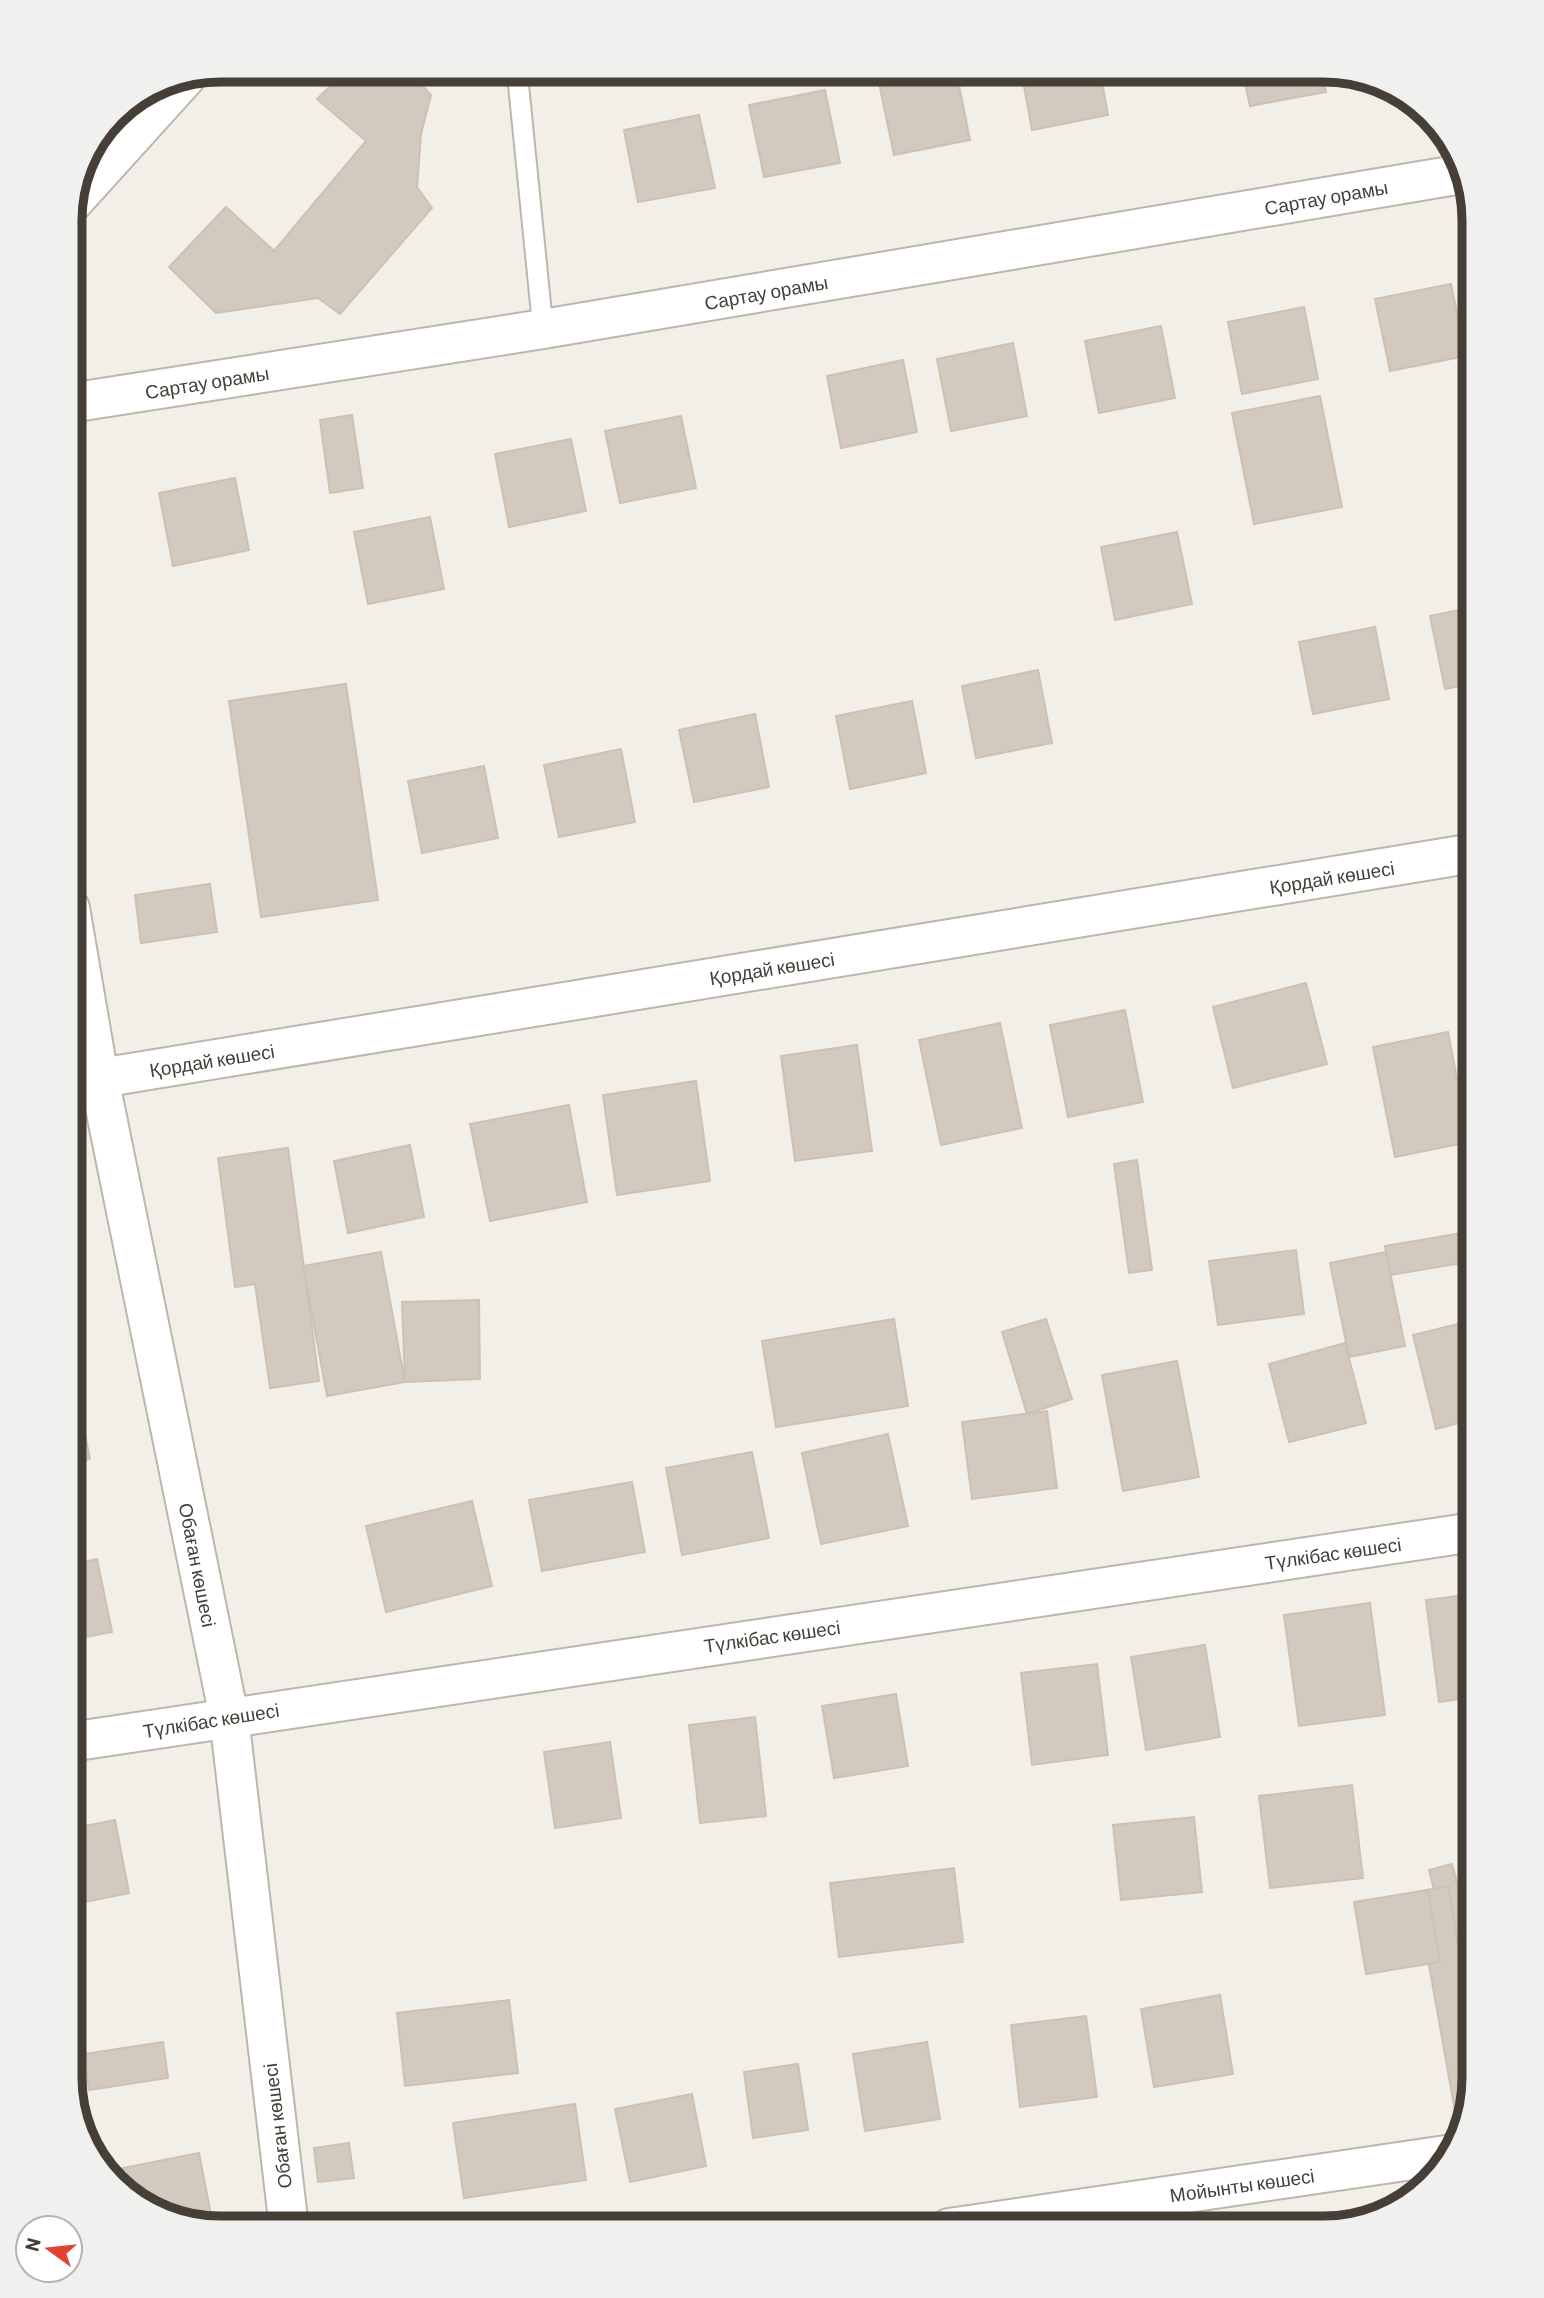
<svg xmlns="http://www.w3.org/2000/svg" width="1544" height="2298" viewBox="0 0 1544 2298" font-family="Barlow,sans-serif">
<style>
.building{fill:#d2cabf;stroke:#ccc1b3;stroke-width:2}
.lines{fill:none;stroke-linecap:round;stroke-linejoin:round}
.service-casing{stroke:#bdb6ac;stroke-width:23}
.minor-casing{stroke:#bdb6ac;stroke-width:42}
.tertiary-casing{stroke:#bdb6ac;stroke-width:42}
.service{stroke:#fff;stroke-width:19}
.minor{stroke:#fff;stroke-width:38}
.tertiary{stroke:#fff;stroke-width:38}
.labels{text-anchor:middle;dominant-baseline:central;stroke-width:7;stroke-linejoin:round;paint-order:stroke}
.street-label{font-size:19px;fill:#453f38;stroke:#fff}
.rim{fill:none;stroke:#453f38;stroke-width:9}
</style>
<rect width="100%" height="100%" fill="#f2efe8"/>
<g class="building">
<polygon points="347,70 408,70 431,95 421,134 417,187 432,208 340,314 318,298 216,313 169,267 226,207 274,251 366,141 317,99"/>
<polygon points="942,70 956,70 970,140 894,155 879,83"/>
<polygon points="1021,70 1100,70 1108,115 1032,130"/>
<polygon points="1242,70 1322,70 1326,92 1250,106"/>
<polygon points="825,90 840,163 764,177 749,105"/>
<polygon points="699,115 715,188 638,202 624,130"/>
<polygon points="1451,284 1466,356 1390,371 1375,299"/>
<polygon points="1304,307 1318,379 1242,394 1228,322"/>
<polygon points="1161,326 1175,398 1099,413 1085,341"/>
<polygon points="1013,343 1027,416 951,431 937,359"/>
<polygon points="903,360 917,432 841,448 827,376"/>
<polygon points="1320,396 1342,507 1254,524 1232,413"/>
<polygon points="352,415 363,488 330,493 320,420"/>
<polygon points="681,416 696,488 620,503 605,431"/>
<polygon points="571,439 586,511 509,527 495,454"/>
<polygon points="235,478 249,550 173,566 159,493"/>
<polygon points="430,517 444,589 368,604 354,532"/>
<polygon points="1177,532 1192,604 1115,620 1101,547"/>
<polygon points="1474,607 1474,683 1445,689 1430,616"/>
<polygon points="1375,627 1389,699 1313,714 1299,642"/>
<polygon points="1038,670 1052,743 976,758 962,686"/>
<polygon points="346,684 378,900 261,917 229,701"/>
<polygon points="912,701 926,773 850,789 836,716"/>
<polygon points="755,714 769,787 694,802 679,730"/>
<polygon points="621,749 635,822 559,837 544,765"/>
<polygon points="484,766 498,838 422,853 408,781"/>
<polygon points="210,884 217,932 141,943 135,895"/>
<polygon points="1306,983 1327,1064 1233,1088 1213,1007"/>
<polygon points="1125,1010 1143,1102 1068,1117 1050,1025"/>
<polygon points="1000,1023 1022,1128 941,1145 919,1040"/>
<polygon points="1448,1032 1469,1142 1395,1157 1373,1047"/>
<polygon points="857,1045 872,1151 795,1161 781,1056"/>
<polygon points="696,1081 710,1181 617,1195 603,1095"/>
<polygon points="569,1105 587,1202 490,1221 470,1124"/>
<polygon points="410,1145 424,1217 348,1233 334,1161"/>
<polygon points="288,1148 319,1381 270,1388 255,1284 235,1287 218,1158"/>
<polygon points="1137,1160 1152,1270 1129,1273 1114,1164"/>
<polygon points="1474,1231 1474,1261 1390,1275 1385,1246"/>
<polygon points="1296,1250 1304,1314 1218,1325 1209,1261"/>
<polygon points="381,1252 405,1382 327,1396 303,1266"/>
<polygon points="1386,1252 1405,1346 1349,1357 1330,1263"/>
<polygon points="479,1300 480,1379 405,1382 402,1302"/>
<polygon points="894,1319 908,1406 776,1427 762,1341"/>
<polygon points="1046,1319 1072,1399 1027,1414 1002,1332"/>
<polygon points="1474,1320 1474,1419 1436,1429 1413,1335"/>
<polygon points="1345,1343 1366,1423 1289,1442 1269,1364"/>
<polygon points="1177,1361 1199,1477 1123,1491 1102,1375"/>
<polygon points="75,1386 90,1459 70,1463 70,1387"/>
<polygon points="1047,1411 1057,1488 972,1499 962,1422"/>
<polygon points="888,1434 908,1526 821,1544 802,1453"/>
<polygon points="752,1452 769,1538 682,1555 666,1468"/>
<polygon points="632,1482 645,1552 542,1571 529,1500"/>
<polygon points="472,1501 492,1586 386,1612 366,1526"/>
<polygon points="97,1559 112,1632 70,1640 70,1565"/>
<polygon points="1474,1594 1474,1697 1439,1702 1426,1600"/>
<polygon points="1370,1603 1385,1715 1299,1726 1284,1615"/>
<polygon points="1205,1645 1220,1737 1146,1750 1131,1657"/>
<polygon points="1097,1664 1108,1755 1032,1765 1021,1673"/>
<polygon points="896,1694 908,1766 834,1778 822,1706"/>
<polygon points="755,1717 766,1816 700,1823 689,1725"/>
<polygon points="610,1742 621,1818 555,1828 544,1752"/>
<polygon points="1352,1785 1363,1878 1270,1888 1259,1796"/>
<polygon points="1194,1817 1202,1892 1121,1900 1113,1825"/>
<polygon points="115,1820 129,1893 70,1905 70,1829"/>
<polygon points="1452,1864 1471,1934 1447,1941 1429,1870"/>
<polygon points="1474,1865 1474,1934 1471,1934 1460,1868"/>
<polygon points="954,1868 963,1942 839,1957 830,1883"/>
<polygon points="1448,1886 1474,2039 1474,2078 1466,2109 1455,2111 1416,1892"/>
<polygon points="1428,1890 1440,1962 1366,1974 1354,1902"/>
<polygon points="1220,1995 1233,2074 1154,2087 1141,2009"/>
<polygon points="509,2000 518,2073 405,2086 397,2013"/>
<polygon points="1086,2016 1097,2097 1020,2107 1011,2025"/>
<polygon points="163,2042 168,2078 89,2090 84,2054"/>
<polygon points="927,2042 940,2119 865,2131 853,2054"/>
<polygon points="798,2064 808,2130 753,2138 744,2072"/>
<polygon points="692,2094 706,2166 630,2182 615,2109"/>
<polygon points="575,2104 586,2180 464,2198 453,2123"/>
<polygon points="349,2143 354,2178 318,2182 314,2148"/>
<polygon points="199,2153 213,2225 207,2226 137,2203 128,2193 123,2168"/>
<polygon points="1358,2210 1360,2218 1324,2228 1283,2228 1282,2226"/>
</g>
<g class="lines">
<defs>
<polyline id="service" points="517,70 543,329"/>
<g id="minor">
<polyline points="72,203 186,77"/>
<polyline points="70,403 543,329 1462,174"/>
<polyline points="70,908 99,1078 229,1717 289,2228"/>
<polyline points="70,1742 1474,1532"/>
<polyline points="949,2228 1453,2154"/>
</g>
<polyline id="tertiary" points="70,1083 1474,853"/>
</defs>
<use href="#service" class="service-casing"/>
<use href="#minor" class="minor-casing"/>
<use href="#tertiary" class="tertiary-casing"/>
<use href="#service" class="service"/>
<use href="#minor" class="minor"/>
<use href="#tertiary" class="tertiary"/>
</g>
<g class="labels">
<g class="street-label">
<text transform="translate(1326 197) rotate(-10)">Сартау орамы</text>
<text transform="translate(766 292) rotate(-10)">Сартау орамы</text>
<text transform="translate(207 382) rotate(-9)">Сартау орамы</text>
<text transform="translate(1332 877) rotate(-9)">Қордай көшесі</text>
<text transform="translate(772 968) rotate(-9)">Қордай көшесі</text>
<text transform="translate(212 1060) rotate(-9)">Қордай көшесі</text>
<text transform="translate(1333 1553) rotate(-8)">Түлкібас көшесі</text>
<text transform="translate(198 1565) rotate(79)">Обаған көшесі</text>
<text transform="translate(772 1636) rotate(-8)">Түлкібас көшесі</text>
<text transform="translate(211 1720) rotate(-9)">Түлкібас көшесі</text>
<text transform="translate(277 2126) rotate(-97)">Обаған көшесі</text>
<text transform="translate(1242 2185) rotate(-8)">Мойынты көшесі</text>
</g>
</g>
<path d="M0 0H1544V2298H0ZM220 82H1324A138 138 0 0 1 1462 220V2078A138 138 0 0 1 1324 2216H220A138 138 0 0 1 82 2078V220A138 138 0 0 1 220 82Z" fill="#f0f0ef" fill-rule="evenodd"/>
<path class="rim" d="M220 82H1324A138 138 0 0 1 1462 220V2078A138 138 0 0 1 1324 2216H220A138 138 0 0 1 82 2078V220A138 138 0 0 1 220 82Z"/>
<g transform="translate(49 2249) rotate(285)"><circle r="33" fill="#ffffff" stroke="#b5b2af" stroke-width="2"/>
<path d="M0-5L12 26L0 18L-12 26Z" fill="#e24230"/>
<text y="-10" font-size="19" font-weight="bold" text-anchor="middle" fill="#453f38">N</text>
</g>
</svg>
